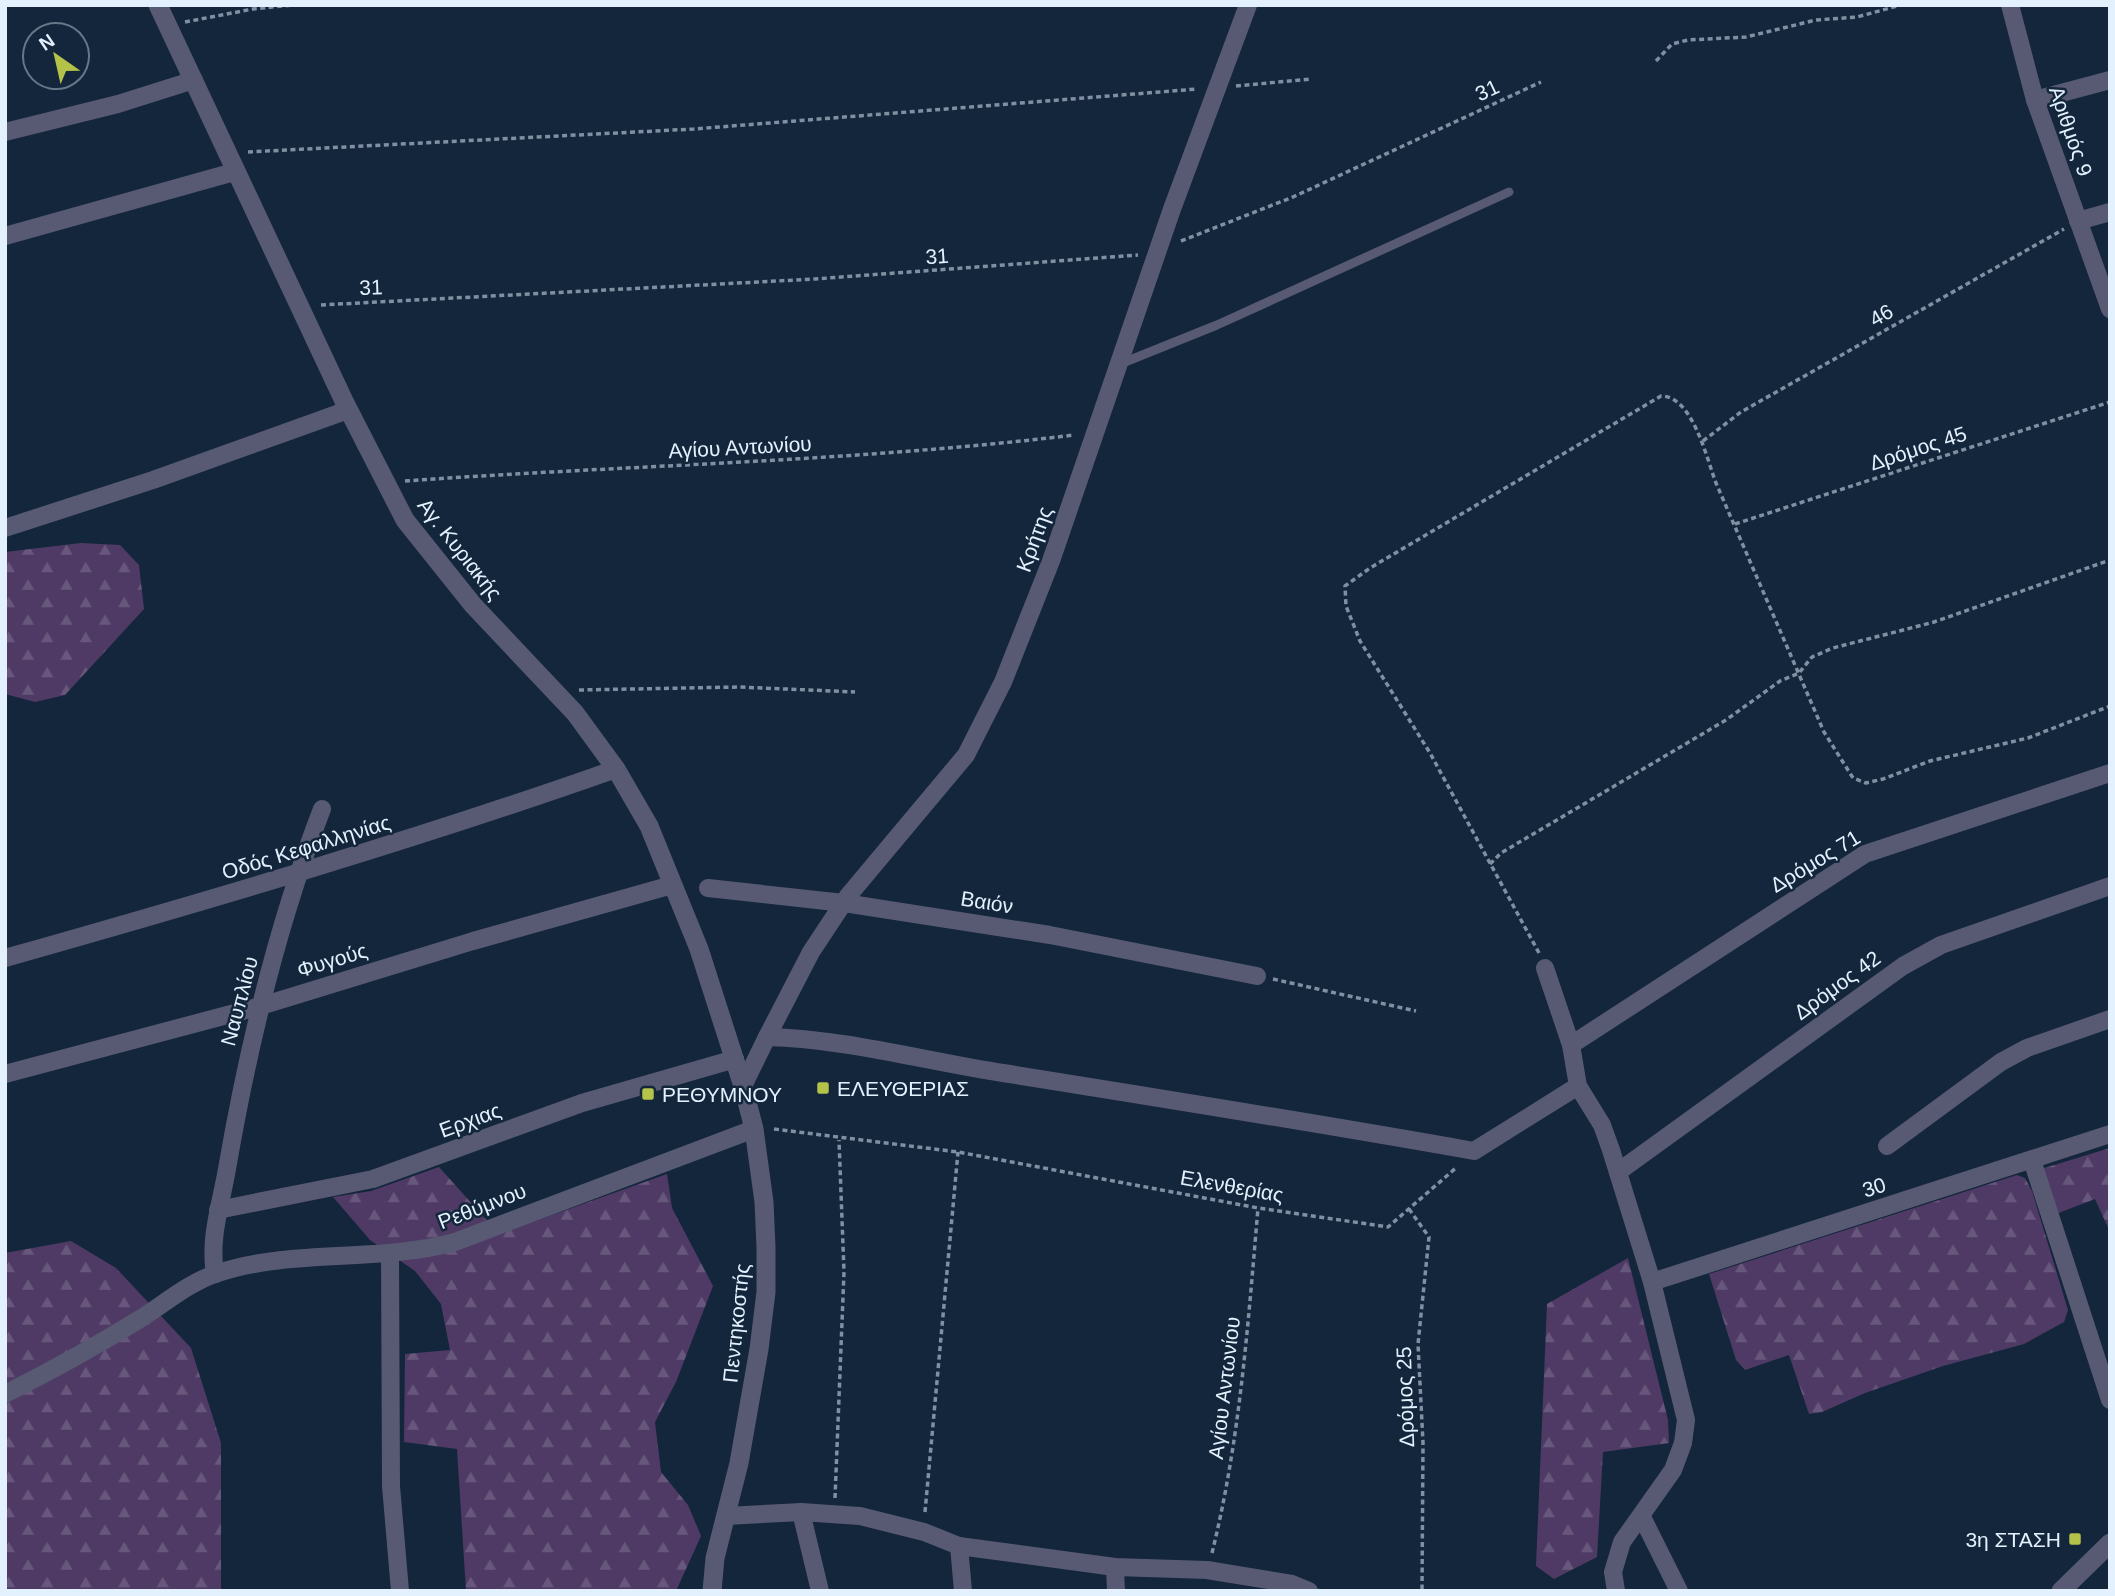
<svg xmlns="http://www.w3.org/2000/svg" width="2115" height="1596" viewBox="0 0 2115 1596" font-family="Helvetica,sans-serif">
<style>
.forest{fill:url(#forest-firs)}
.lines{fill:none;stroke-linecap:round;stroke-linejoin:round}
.path{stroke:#808fa1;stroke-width:3.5;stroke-dasharray:5 3.5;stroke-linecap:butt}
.service{stroke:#575a72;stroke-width:9}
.minor{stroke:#575a72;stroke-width:18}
.tertiary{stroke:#575a72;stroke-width:19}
.poi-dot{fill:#b4c24a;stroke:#13263b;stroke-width:2.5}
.labels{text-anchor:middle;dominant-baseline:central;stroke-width:5;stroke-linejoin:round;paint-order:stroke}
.street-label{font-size:21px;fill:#e3f0fe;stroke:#13263b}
.poi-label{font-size:21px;fill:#e3f0fe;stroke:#13263b;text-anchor:start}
</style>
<defs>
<pattern id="forest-firs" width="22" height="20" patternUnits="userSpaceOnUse" patternTransform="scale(1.75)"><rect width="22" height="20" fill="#4f3a65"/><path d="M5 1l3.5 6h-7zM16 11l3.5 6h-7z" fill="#68577c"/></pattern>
</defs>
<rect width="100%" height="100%" fill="#13263b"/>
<g class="forest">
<polygon points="81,543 120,545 139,565 144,609 65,695 35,702 5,694 5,552"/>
<polygon points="2110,1148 2110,1232 2095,1199 2056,1214 2041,1169"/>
<polygon points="439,1167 499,1234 667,1174 672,1208 713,1286 676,1382 655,1422 661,1472 688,1505 701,1536 676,1591 466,1591 457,1449 404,1442 405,1354 450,1350 441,1304 415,1271 370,1240 333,1197 371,1191"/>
<polygon points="2017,1175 2025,1178 2032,1191 2068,1310 2064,1322 2024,1344 1943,1366 1865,1393 1822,1412 1809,1414 1789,1355 1745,1370 1736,1360 1709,1274"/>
<polygon points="71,1241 116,1268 191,1348 221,1443 221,1591 5,1591 5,1253"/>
<polygon points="1628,1258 1668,1420 1669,1443 1603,1452 1597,1557 1554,1579 1536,1566 1547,1304"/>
</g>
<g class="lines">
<g class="path">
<polyline points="185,22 253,9 292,5"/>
<polyline points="1656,61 1672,44 1688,40 1746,37 1816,20 1857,17 1901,5"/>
<polyline points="1236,86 1311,79"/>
<polyline points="248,152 694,129 1197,89"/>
<polyline points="1181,241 1293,197 1541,82"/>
<polyline points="321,305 815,279 1138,255"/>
<polyline points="1703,441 1741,412 2064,229"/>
<path d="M405 481C628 465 852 462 1074 435"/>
<polyline points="1735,524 2110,402"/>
<polyline points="579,690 739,687 855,692"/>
<polyline points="1490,864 1501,853 1726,720 1780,681 1799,673 1812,657 1833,648 1934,622 2110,560"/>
<path d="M1539 953 1430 753 1360 641 1346 606 1345 586 1370 568 1661 396C1693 396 1707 460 1716 483L1824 732 1853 778 1866 783 1883 779 1930 761 2028 738 2110 706"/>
<polyline points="1273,979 1416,1011"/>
<polyline points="774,1129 958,1152 1258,1208 1388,1227 1457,1167"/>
<polyline points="1409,1209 1429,1237 1418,1344 1423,1443 1422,1591"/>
<polyline points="835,1498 844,1272 839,1140"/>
<polyline points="925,1512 958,1152"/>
<path d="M1212 1553C1240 1440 1248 1324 1258 1208"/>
</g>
<polyline class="service" points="1120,364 1217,325 1509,192"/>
<g class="minor">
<polyline points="2010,5 2035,100 2110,309"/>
<polyline points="2035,100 2110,80"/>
<polyline points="5,132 118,104 194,80"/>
<polyline points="2078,221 2110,212"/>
<polyline points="5,236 234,172"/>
<polyline points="5,528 153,480 348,410"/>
<polyline points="708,888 844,903 1050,935 1257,976"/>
<path d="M5 958C210 900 415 840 616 769"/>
<polyline points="1545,968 1571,1045 1578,1086 1602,1125 1611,1150 1652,1282 1686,1420 1683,1443 1673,1470 1622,1542 1613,1572 1616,1591"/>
<polyline points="767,1037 811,952 848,896 966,755 1003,682 1051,561 1172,209 1248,5"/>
<polyline points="1571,1045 1865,854 2110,773"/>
<polyline points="5,1074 261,1006 473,941 672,885"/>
<path d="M743 1086 767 1037C847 1039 924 1061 1003 1073 1160 1098 1317 1123 1474 1151L1578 1086"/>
<polyline points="1887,1146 2001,1062 2027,1048 2110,1019"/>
<polyline points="2032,1160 2110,1400"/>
<polyline points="1618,1172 1903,966 1941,945 2110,886"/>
<polyline points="218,1210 373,1179 582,1103 735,1059"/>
<polyline points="390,1253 391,1486 400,1591"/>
<path d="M215 1274C209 1238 221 1204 227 1169 248 1047 277 925 322 809"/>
<polyline points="1652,1282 2110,1134"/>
<path d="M5 1394C51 1371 96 1346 140 1319 164 1304 191 1281 218 1273 294 1248 378 1263 455 1242L754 1129"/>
<polyline points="801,1512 820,1591"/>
<polyline points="726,1516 801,1512 860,1516 924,1532 959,1546 1115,1567 1207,1570 1292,1584 1309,1591"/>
<polyline points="1642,1517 1679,1591"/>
<polyline points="959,1546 963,1591"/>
<polyline points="1115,1567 1116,1591"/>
</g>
<g class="tertiary">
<polyline points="158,5 344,401 405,520 473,605 575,713 616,769 649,826 699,949 743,1086 754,1129 764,1202 766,1247 766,1292 759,1349 739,1463 715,1558 712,1591"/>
<polyline points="2061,1591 2110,1543"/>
</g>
</g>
<g class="poi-dot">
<rect x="816" y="1081" width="14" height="14" rx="3.5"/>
<rect x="641" y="1087" width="14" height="14" rx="3.5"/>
<rect x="2068" y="1532" width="14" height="14" rx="3.5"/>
</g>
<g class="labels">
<g class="street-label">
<text transform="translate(1487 90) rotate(-25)">31</text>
<text transform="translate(2071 131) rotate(71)">Αριθμός 9</text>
<text transform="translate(937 256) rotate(-4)">31</text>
<text transform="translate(371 287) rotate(-2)">31</text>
<text transform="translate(1881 315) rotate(-30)">46</text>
<text transform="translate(740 447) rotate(-3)">Αγίου Αντωνίου</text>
<text transform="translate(1918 448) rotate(-18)">Δρόμος 45</text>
<text transform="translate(1034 539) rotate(-70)">Κρήτης</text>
<text transform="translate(460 549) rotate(52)">Αγ. Κυριακής</text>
<text transform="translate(306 847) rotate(-17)">Οδός Κεφαλληνίας</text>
<text transform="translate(1815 861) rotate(-31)">Δρόμος 71</text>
<text transform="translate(987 902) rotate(9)">Βαιόν</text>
<text transform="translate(332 960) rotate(-17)">Φυγούς</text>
<text transform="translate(1837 985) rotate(-36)">Δρόμος 42</text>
<text transform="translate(239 1001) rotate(-75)">Ναυπλίου</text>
<text transform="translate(470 1120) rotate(-20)">Ερχιας</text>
<text transform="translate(1232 1186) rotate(10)">Ελενθερίας</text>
<text transform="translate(1874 1187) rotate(-18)">30</text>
<text transform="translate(482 1206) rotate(-21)">Ρεθύμνου</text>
<text transform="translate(736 1323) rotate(-84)">Πεντηκοστής</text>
<text transform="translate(1224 1388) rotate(-83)">Αγίου Αντωνίου</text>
<text transform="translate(1405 1397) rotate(-92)">Δρόμος 25</text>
</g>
<g class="poi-label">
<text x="837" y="1088">ΕΛΕΥΘΕΡΙΑΣ</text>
<text x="662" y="1094">ΡΕΘΥΜΝΟΥ</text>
<text x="2061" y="1539" text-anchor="end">3η ΣΤΑΣΗ</text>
</g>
</g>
<rect width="2115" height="1596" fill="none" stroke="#e3f0fe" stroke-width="14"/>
<g transform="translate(56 56) rotate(326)"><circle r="33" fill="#13263b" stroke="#667789" stroke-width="2"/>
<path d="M0-5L12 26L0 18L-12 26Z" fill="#b4c24a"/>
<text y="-10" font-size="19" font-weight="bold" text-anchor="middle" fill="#e3f0fe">N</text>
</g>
</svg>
